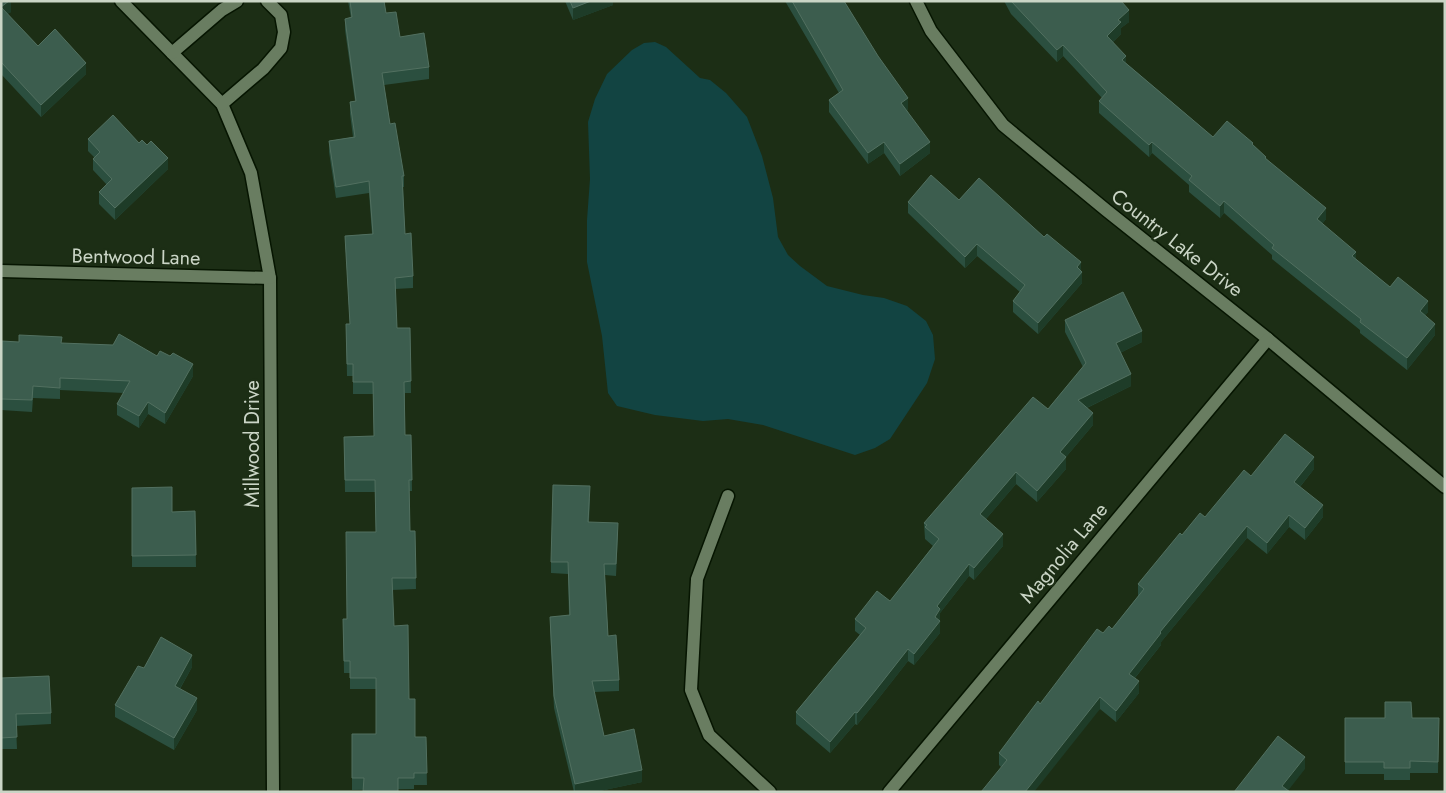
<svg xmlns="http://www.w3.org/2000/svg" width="1446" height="793" viewBox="0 0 1446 793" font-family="Jost,sans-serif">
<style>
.water{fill:#124442}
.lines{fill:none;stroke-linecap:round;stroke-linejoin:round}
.street-casing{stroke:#061501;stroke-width:15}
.street{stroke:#697d61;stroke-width:12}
.wall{fill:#2b4f3f}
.shaded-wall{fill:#1e3c28}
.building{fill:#3c5d4e;stroke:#527060}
.labels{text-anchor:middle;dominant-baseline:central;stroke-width:4.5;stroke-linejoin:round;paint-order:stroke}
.street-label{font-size:20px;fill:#cad5c6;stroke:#1c2e15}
</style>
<rect width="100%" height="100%" fill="#1c2e15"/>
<polygon class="water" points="655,42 666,47 700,78 710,80 726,93 747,117 762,156 773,198 778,237 788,255 800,266 827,286 863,295 884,298 907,306 926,321 933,335 935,359 927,383 890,439 875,448 855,455 763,425 728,419 703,421 655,415 617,406 608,393 602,336 587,262 587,220 590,179 588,122 595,99 607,74 632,50 644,43"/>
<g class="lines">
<defs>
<g id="street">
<polyline points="121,1 222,104 251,173 270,278 273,792"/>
<polyline points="916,1 931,31 1003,125 1106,210 1268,339 1445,487"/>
<polyline points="172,53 222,10 237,1"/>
<polyline points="222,104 263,69 281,48 284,32 281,15 267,1"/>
<polyline points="1,271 270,278"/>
<polyline points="728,496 697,579 691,690 709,735 770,792"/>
<polyline points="889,792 1268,339"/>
</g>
</defs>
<use href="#street" class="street-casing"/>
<use href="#street" class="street"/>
</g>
<g class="wall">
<polygon points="1,1 11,1 11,12 7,14 38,46 86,74 41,117 1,74"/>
<polygon points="348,1 384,1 386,13 400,37 429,67 429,79 384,85 390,124 404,176 404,187 403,187 405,234 413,276 413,288 395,289 397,328 410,328 411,393 405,393 405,435 411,435 412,491 409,491 410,531 415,531 416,589 392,590 394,626 409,699 415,737 426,737 427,785 414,785 414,789 352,790 352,734 376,734 376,689 350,689 350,673 344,673 343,619 347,619 376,532 375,492 345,492 344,437 374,436 373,394 353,394 353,376 347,376 346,324 350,324 345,236 372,234 369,193 336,198 329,152 329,141 353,137 350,114 350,102 355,101 345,30 345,19 351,18"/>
<polygon points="565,1 613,1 613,5 573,20"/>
<polygon points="785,1 844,1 908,109 907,110 930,153 900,176 884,153 868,164 829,112 829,100 839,93"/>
<polygon points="1004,1 1099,1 1129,22 1121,28 1121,34 1113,42 1126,63 1213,137 1253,145 1326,219 1322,224 1356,259 1390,287 1428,312 1425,315 1435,335 1407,370 1360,333 1360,330 1272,259 1272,255 1224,213 1220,218 1189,192 1189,185 1152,153 1149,157 1099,113 1099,101 1102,98 1063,56 1057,62 1011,14"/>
<polygon points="88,139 139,143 168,169 115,220 99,204 99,192 107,185 93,170 93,159 94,157 88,151"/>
<polygon points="959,200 1081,270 1082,283 1038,334 1013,312 1013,301 1020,292 977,256 965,268 908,213 908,202"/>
<polygon points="1065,320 1142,342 1120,353 1131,386 1087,408 1093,425 1066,457 1066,469 1037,502 1016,484 986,519 1003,546 974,580 969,576 940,613 940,633 914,665 908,661 875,703 857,725 855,724 830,753 796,724 796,712 860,635 855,631 855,619 890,601 933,546 925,539 924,523 1048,409 1083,367 1065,332"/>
<polygon points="62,343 193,376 165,424 148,414 139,428 117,415 117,404 124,393 60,390 60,399 33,398 32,412 1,410 1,350"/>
<polygon points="1314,469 1300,487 1323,517 1305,540 1289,527 1267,554 1247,538 1161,642 1161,645 1135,678 1139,693 1116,722 1100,709 1001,767 999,765 999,753 1040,704 1103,633 1112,629 1138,596 1138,584 1182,535 1205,517 1251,476"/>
<polygon points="132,488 172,512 195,511 196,567 132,567"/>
<polygon points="590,498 589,522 618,534 616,576 605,575 608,636 619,680 619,691 594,692 604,736 642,782 595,792 574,792 554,708 550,628 550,617 569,616 568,574 551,573 551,562"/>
<polygon points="192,667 180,689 197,710 174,750 115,717 115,705 144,668"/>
<polygon points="1,678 51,713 51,724 16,726 17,749 1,749"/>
<polygon points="1345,718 1439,718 1438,773 1410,773 1410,780 1384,780 1384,774 1345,774"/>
</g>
<g class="shaded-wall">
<polygon points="9,1 11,1 11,12 1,18 1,7"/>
<polygon points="591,1 613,1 613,5 573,20 573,8"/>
<polygon points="1129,10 1129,22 1121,28 1121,34 1107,47 1107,36 1118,20"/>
<polygon points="1063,45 1063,56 1057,62 1057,50"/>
<polygon points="1126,56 1126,67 1122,60"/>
<polygon points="86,63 86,74 41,117 41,105"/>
<polygon points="908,98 908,109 901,114 901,103"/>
<polygon points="884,142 884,153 868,164 868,153"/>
<polygon points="930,142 930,153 900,176 900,164"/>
<polygon points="1152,142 1152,153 1149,157 1149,145"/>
<polygon points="168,158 168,169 115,220 115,208"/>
<polygon points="1224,201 1224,213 1220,218 1220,206"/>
<polygon points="1326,208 1326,219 1317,230 1317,219"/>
<polygon points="977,244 977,256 965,268 965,257"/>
<polygon points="1356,252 1356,263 1352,256"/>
<polygon points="1081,262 1081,273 1082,272 1082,283 1038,334 1038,323"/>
<polygon points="1428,301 1428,312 1420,322 1420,311"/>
<polygon points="1435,324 1435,335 1407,370 1407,358"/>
<polygon points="1142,331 1142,342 1116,355 1116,343"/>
<polygon points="193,364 193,376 165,424 165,413"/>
<polygon points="1131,374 1131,386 1078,412 1078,400"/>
<polygon points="148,402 148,414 139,428 139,416"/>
<polygon points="1093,413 1093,425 1060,464 1060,452"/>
<polygon points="1066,457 1066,469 1037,502 1037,491"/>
<polygon points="1314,457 1314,469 1294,494 1294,482"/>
<polygon points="1016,472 1016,484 980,526 980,514"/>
<polygon points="1323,505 1323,517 1305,540 1305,528"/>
<polygon points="1289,515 1289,527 1267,554 1267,543"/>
<polygon points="1247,526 1247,538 1161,642 1161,645 1129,685 1129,674 1160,632"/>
<polygon points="1003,534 1003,546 974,580 974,568"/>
<polygon points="969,564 969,576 940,613 940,620 938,623 940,621 940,633 914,665 914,654 935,617 937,606"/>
<polygon points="908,649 908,661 875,703 857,725 857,713"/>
<polygon points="192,655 192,667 175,697 175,686"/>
<polygon points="1139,681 1139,693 1116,722 1116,711"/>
<polygon points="1100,697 1100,709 1034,792 1025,792"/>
<polygon points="197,698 197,710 174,750 174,738"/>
<polygon points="855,712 855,724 830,753 830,742"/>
<polygon points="1305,757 1305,769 1287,792 1282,786"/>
<polygon points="642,770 642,782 595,792 575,792 575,784"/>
</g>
<g class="building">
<polygon points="1,1 9,1 1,7"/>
<polygon points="350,1 384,1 386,13 396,12 400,37 424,33 429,67 382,73 390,124 395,123 404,176 402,176 405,234 411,233 413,276 395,278 397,328 410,328 411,381 404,382 405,435 411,435 412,480 409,480 410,531 415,531 416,578 392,578 394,626 408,625 409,699 415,699 415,737 426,737 427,773 414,773 414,778 398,778 398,792 363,792 364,778 352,778 352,734 376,734 376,678 350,678 350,661 344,661 343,619 347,619 346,532 376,532 375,480 345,480 344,437 374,436 373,382 353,382 353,364 347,364 346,324 350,324 345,236 373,234 369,181 336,187 329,141 355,137 350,102 356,101 345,19 352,17"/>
<polygon points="570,1 591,1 573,8"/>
<polygon points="792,1 844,1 878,56 908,98 901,103 930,142 900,164 884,142 868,153 829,100 843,90"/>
<polygon points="1011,1 1121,1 1129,10 1118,20 1121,22 1107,36 1126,56 1122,60 1213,137 1227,121 1253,143 1252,144 1266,157 1265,158 1326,208 1317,219 1356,252 1352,256 1390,287 1398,277 1428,301 1420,311 1435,324 1407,358 1360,322 1361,319 1272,248 1274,245 1224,201 1220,206 1189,180 1192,176 1152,142 1149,145 1099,101 1107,92 1063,45 1057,50"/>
<polygon points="1,7 38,46 55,29 86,63 41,105 1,62"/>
<polygon points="113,115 139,143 142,140 147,145 151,141 168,158 115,208 99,192 112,179 93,159 100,152 88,139"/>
<polygon points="931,175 959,200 979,178 1044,237 1047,234 1081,262 1077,267 1082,272 1038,323 1013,301 1025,285 977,244 965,257 908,202"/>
<polygon points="1123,292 1142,331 1116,343 1131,374 1078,400 1093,413 1060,452 1066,457 1037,491 1016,472 980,514 1003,534 974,568 969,564 937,606 940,609 935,617 940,621 914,654 908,649 875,691 857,713 855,712 830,742 796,712 866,628 855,619 877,591 890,601 939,539 925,527 927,525 924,523 1033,397 1048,409 1086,363 1065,320"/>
<polygon points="119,334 157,356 160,351 170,356 173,353 193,364 165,413 148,402 139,416 117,404 130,381 60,378 60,388 33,386 32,400 1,399 2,341 19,342 19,335 62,337 61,343 113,345"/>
<polygon points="1285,434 1314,457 1294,482 1323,505 1305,528 1289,515 1267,543 1247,526 1160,632 1161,633 1129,674 1139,681 1116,711 1100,697 1025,792 981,792 1007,760 999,753 1038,701 1040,704 1097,629 1103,633 1109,626 1112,629 1144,589 1138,584 1180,533 1182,535 1200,513 1205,517 1244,470 1251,476"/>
<polygon points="553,485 590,486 588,522 618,523 616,564 604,564 608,636 616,635 619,680 592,681 604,736 634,729 642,770 575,784 554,696 550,617 570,615 568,562 551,562"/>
<polygon points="172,487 172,512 195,511 196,555 132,556 132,488"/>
<polygon points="161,637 192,655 175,686 197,698 174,738 115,705 138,666 144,668"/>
<polygon points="49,676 51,713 16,714 17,737 1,738 1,678"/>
<polygon points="1385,702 1411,702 1412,718 1439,718 1438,762 1410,761 1410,768 1384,768 1384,762 1345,762 1345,718 1385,718"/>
<polygon points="1278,736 1305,757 1282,786 1290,792 1234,792"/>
</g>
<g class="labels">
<g class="street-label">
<text transform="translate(1177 243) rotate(38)">Country Lake Drive</text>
<text transform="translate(136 257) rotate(1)">Bentwood Lane</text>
<text transform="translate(252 444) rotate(-90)">Millwood Drive</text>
<text transform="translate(1064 553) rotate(-50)">Magnolia Lane</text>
</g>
</g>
<rect width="1446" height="793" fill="none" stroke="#cad5c6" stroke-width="5"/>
</svg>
